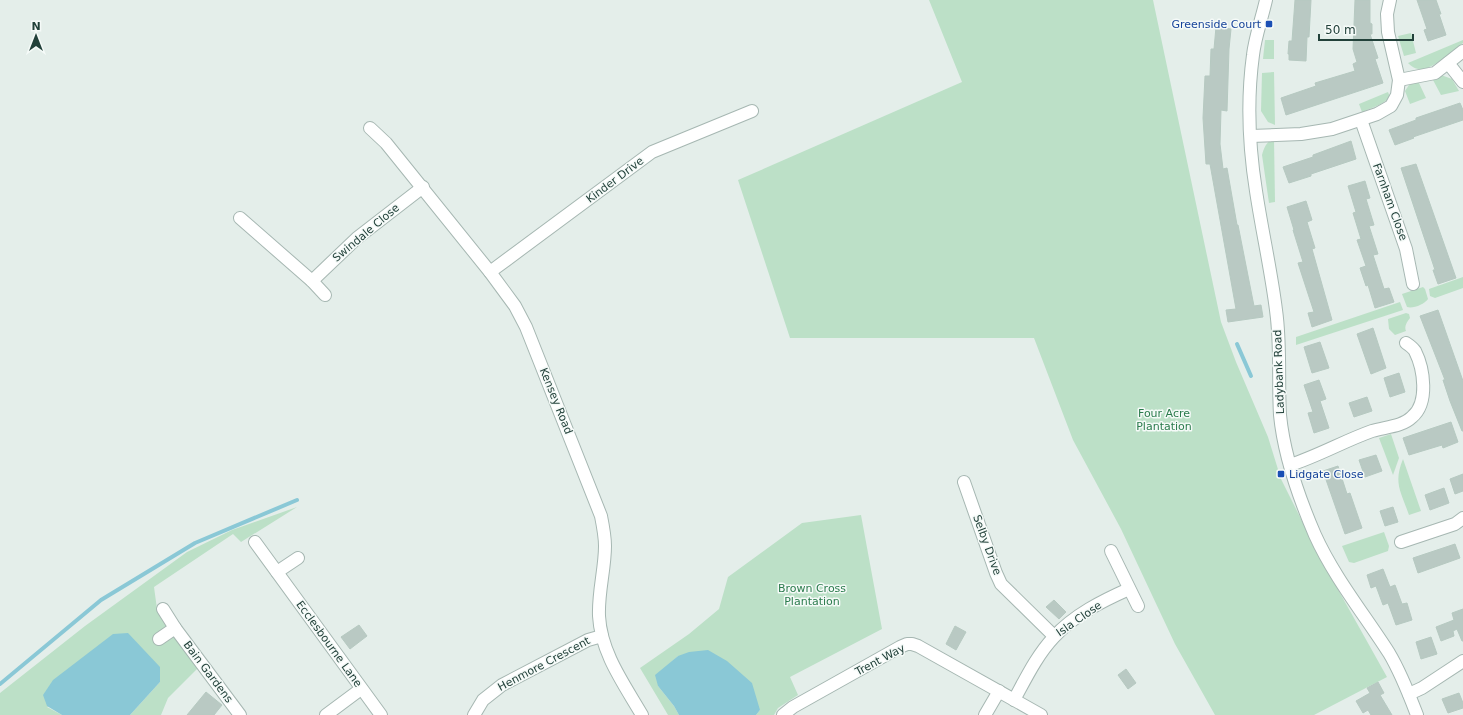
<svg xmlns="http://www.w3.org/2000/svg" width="1463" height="715" viewBox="0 0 1463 715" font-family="'DejaVu Sans',sans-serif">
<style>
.green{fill:#bce0c7}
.water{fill:#8ac8d6}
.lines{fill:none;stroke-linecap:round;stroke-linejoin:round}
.stream{stroke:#8ac8d6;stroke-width:4}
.building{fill:#b9c9c3;stroke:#b6c9c1}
.minor-casing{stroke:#a6b7b2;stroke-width:14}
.minor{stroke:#fff;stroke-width:12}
.transit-dot{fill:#1a4fb4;stroke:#f5faf8;stroke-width:1.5}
.labels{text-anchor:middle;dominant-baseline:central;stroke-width:3;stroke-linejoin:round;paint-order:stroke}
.transit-label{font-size:11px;fill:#164399;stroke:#f5faf8;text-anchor:end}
.street-label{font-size:11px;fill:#22413a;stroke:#f5faf8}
.park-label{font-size:11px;fill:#2a7b4c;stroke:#f5faf8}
</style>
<rect width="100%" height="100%" fill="#e4eeea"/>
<g class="green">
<polygon points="929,0 1153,0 1221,322 1236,362 1268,437 1281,479 1322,561 1387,677 1314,715 1215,715 1175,644 1121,529 1073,440 1034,338 790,338 738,180 962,82"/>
<polygon points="1411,33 1416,53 1404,56 1398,36"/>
<polygon points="1265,40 1274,40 1274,59 1263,59"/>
<path d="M1463 40V43C1453 50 1434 68 1423 69 1417 70 1412 67 1408 63Z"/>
<polygon points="1274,72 1275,125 1268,122 1261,111 1262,73"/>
<polygon points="1441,75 1452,79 1459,91 1441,95 1433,80"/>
<polygon points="1414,83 1419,83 1426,98 1410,104 1405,91 1409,85"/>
<path d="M1388 92 1390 97C1382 105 1372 108 1362 112L1359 104Z"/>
<path d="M1274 139 1275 202 1269 203 1262 155C1264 148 1266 142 1274 139Z"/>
<polygon points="1463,277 1463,288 1435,298 1430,296 1429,289"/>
<path d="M1423 287 1425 289 1428 299C1425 304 1413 309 1407 307L1402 294Z"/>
<polygon points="1400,302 1403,310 1296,345 1296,337"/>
<path d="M1406 313 1409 314 1410 318C1407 322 1404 326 1406 331L1395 335 1389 329 1388 319Z"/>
<polygon points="1391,434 1399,458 1393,475 1379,438"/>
<path d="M1403 459 1421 511 1409 515C1401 492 1393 483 1403 459Z"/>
<polygon points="297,507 241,542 233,534 154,587 157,609 198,668 168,698 161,715 130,715 160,682 160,667 47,707 62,715 0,715 0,693 85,626 187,552 232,530"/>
<polygon points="861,515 882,629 790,677 798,695 778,708 774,715 756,715 760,710 678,656 668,665 658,686 674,706 679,715 668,715 640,668 689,634 719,609 728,577 802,523"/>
<polygon points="1384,532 1389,546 1388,551 1354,563 1349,562 1342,546"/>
</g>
<g class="water">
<polygon points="128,633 160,667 160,682 130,715 62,715 47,706 43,695 53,680 113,634"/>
<polygon points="708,650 727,661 752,683 760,710 756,715 679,715 674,706 658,686 655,675 678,656 689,652"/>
</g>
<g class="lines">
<g class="stream">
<polyline points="1237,344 1251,376"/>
<polyline points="0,684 101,600 195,543 297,500"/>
</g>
</g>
<g class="building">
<polygon points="1295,0 1311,0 1309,37 1307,37 1306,61 1289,60 1289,54 1288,54 1289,41 1292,41"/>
<polygon points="1355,0 1370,0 1370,23 1372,24 1372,34 1370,34 1378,58 1375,59 1383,83 1286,115 1281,98 1316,86 1315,83 1355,71 1353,64 1357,62 1353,49"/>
<polygon points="1417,0 1436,0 1441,14 1439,14 1446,35 1428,41 1424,30 1427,29"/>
<polygon points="1216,27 1231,29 1229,49 1227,111 1221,110 1220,144 1223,169 1227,168 1237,225 1238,225 1254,306 1261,305 1263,317 1228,322 1226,310 1236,309 1210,164 1206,164 1203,118 1205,76 1210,76 1211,49 1214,49"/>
<polygon points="1460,103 1463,110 1463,120 1413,137 1414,138 1395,145 1389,130 1416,120 1416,118"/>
<polygon points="1351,141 1356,159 1311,174 1311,176 1289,183 1283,167 1313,157 1313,155"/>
<polygon points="1416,164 1456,278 1438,284 1433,270 1435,270 1401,168"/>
<polygon points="1365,181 1370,198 1366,199 1374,225 1369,226 1378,254 1373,255 1384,289 1389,288 1394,302 1375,308 1368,285 1366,286 1360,268 1366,266 1357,240 1361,239 1353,213 1356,212 1348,186"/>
<polygon points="1306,201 1312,220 1307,222 1315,248 1312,249 1332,320 1312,327 1308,313 1314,312 1298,263 1303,262 1293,230 1294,230 1287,207"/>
<polygon points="1438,310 1463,381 1463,431 1462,431 1450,401 1443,380 1445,380 1420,316"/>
<polygon points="1373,328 1386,368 1371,374 1357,334"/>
<polygon points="1320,342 1329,368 1312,373 1304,347"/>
<polygon points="1399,373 1405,392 1390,397 1384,378"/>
<polygon points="1319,380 1326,399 1320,401 1329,428 1314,433 1308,413 1313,412 1304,385"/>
<polygon points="1367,397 1372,411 1354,417 1349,403"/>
<polygon points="1451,422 1458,442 1443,448 1442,445 1409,455 1403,438"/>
<polygon points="1376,455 1382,471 1365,477 1359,460"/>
<polygon points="1338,466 1347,494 1350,493 1362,528 1345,534 1323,471"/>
<polygon points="1463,474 1463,491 1455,494 1450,479"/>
<polygon points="1444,488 1449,503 1430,510 1425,495"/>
<polygon points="1393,507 1398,522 1385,526 1380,511"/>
<polygon points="1455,544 1460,558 1418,573 1413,558"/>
<polygon points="1383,569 1390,587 1395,585 1402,604 1407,603 1412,620 1396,625 1388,603 1383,605 1376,586 1371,588 1367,575"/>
<polygon points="1054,600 1066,612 1059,619 1046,607"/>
<polygon points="1463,609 1463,641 1462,641 1457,629 1453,631 1454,636 1441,641 1436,627 1454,620 1452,613"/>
<polygon points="359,625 367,636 350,649 341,637"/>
<polygon points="955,626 966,632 956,650 946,644"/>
<polygon points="1431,637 1437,654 1421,659 1416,642"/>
<polygon points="1126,669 1136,683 1128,689 1118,675"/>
<polygon points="1378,682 1384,693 1380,695 1392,715 1371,715 1368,710 1363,713 1356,701 1370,693 1367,688"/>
<polygon points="206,692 222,705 214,715 187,715"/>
<polygon points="1459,693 1463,703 1463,708 1448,713 1442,699"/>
</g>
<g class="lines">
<defs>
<g id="minor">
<path d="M1266 0C1262 18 1255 37 1253 55 1247 99 1249 147 1256 191 1262 231 1271 270 1276 310 1281 345 1278 380 1280 415 1284 456 1299 498 1315 535 1334 577 1364 614 1389 653 1401 673 1409 694 1417 715"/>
<polyline points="1448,63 1463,82"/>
<polyline points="1399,80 1435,73 1463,51"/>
<polyline points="1361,120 1406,249 1413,284"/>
<path d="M370 128 386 143 490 272 515 306 526 327 601 516C603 526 605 536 605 546 605 569 598 592 599 616 601 653 624 684 642 715"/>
<polyline points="1251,136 1301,134 1332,129 1377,114 1391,106 1397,95 1399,80 1388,32 1387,14 1390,0"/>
<polyline points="240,218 312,281 325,295"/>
<polyline points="490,272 652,152 752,111"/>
<polyline points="312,281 357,238 423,187"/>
<path d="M1290 465C1318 456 1344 441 1372 431 1384 427 1402 427 1412 417 1429 403 1424 369 1415 351 1413 348 1409 345 1406 343"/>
<polyline points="964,482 996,573 1001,584 1054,636"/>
<polyline points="255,542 381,715"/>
<polyline points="1401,542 1455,524 1463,518"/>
<polyline points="1111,551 1138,606"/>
<polyline points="277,572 298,558"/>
<polyline points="163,609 175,628 240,715"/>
<polyline points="159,639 175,628"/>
<polyline points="1409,694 1422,688 1463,661"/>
<path d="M1014 700C1026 678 1037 655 1054 637 1074 615 1102 601 1129 589"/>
<polyline points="326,715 361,689"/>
<polyline points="474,715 483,700 502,685 588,640 602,636"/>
<polyline points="783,715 793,707 900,647 907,644 912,644 918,646 1041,715"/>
<polyline points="985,715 999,691"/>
</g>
</defs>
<use href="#minor" class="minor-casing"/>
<use href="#minor" class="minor"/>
</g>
<g class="transit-dot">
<rect x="1265" y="20" width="8" height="8" rx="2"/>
<rect x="1277" y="470" width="8" height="8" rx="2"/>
</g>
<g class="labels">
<g class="transit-label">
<text x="1261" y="24">Greenside Court</text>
<text x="1289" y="474" text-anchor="start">Lidgate Close</text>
</g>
<g class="street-label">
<text transform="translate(615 180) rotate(-37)">Kinder Drive</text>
<text transform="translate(1390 202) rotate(70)">Farnham Close</text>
<text transform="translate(366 233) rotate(-40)">Swindale Close</text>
<text transform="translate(1279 372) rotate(-92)">Ladybank Road</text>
<text transform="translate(556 401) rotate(68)">Kensey Road</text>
<text transform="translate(987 545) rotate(70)">Selby Drive</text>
<text transform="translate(1079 619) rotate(-35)">Isla Close</text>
<text transform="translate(329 644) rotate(54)">Ecclesbourne Lane</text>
<text transform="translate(880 660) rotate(-28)">Trent Way</text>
<text transform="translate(544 664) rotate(-28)">Henmore Crescent</text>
<text transform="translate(208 672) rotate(53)">Bain Gardens</text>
</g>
<g class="park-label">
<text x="1164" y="413">Four Acre<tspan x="1164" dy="13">Plantation</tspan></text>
<text x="812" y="588">Brown Cross<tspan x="812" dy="13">Plantation</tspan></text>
</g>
</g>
<g transform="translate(36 36)" stroke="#f5faf8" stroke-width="3" paint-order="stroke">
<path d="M0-3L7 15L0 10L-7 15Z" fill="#22413a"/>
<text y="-6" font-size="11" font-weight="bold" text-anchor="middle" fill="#22413a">N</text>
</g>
<path d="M1319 34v6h94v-6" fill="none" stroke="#22413a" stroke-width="2"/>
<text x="1325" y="34" font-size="12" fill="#22413a" stroke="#f5faf8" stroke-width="3" paint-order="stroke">50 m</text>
</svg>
